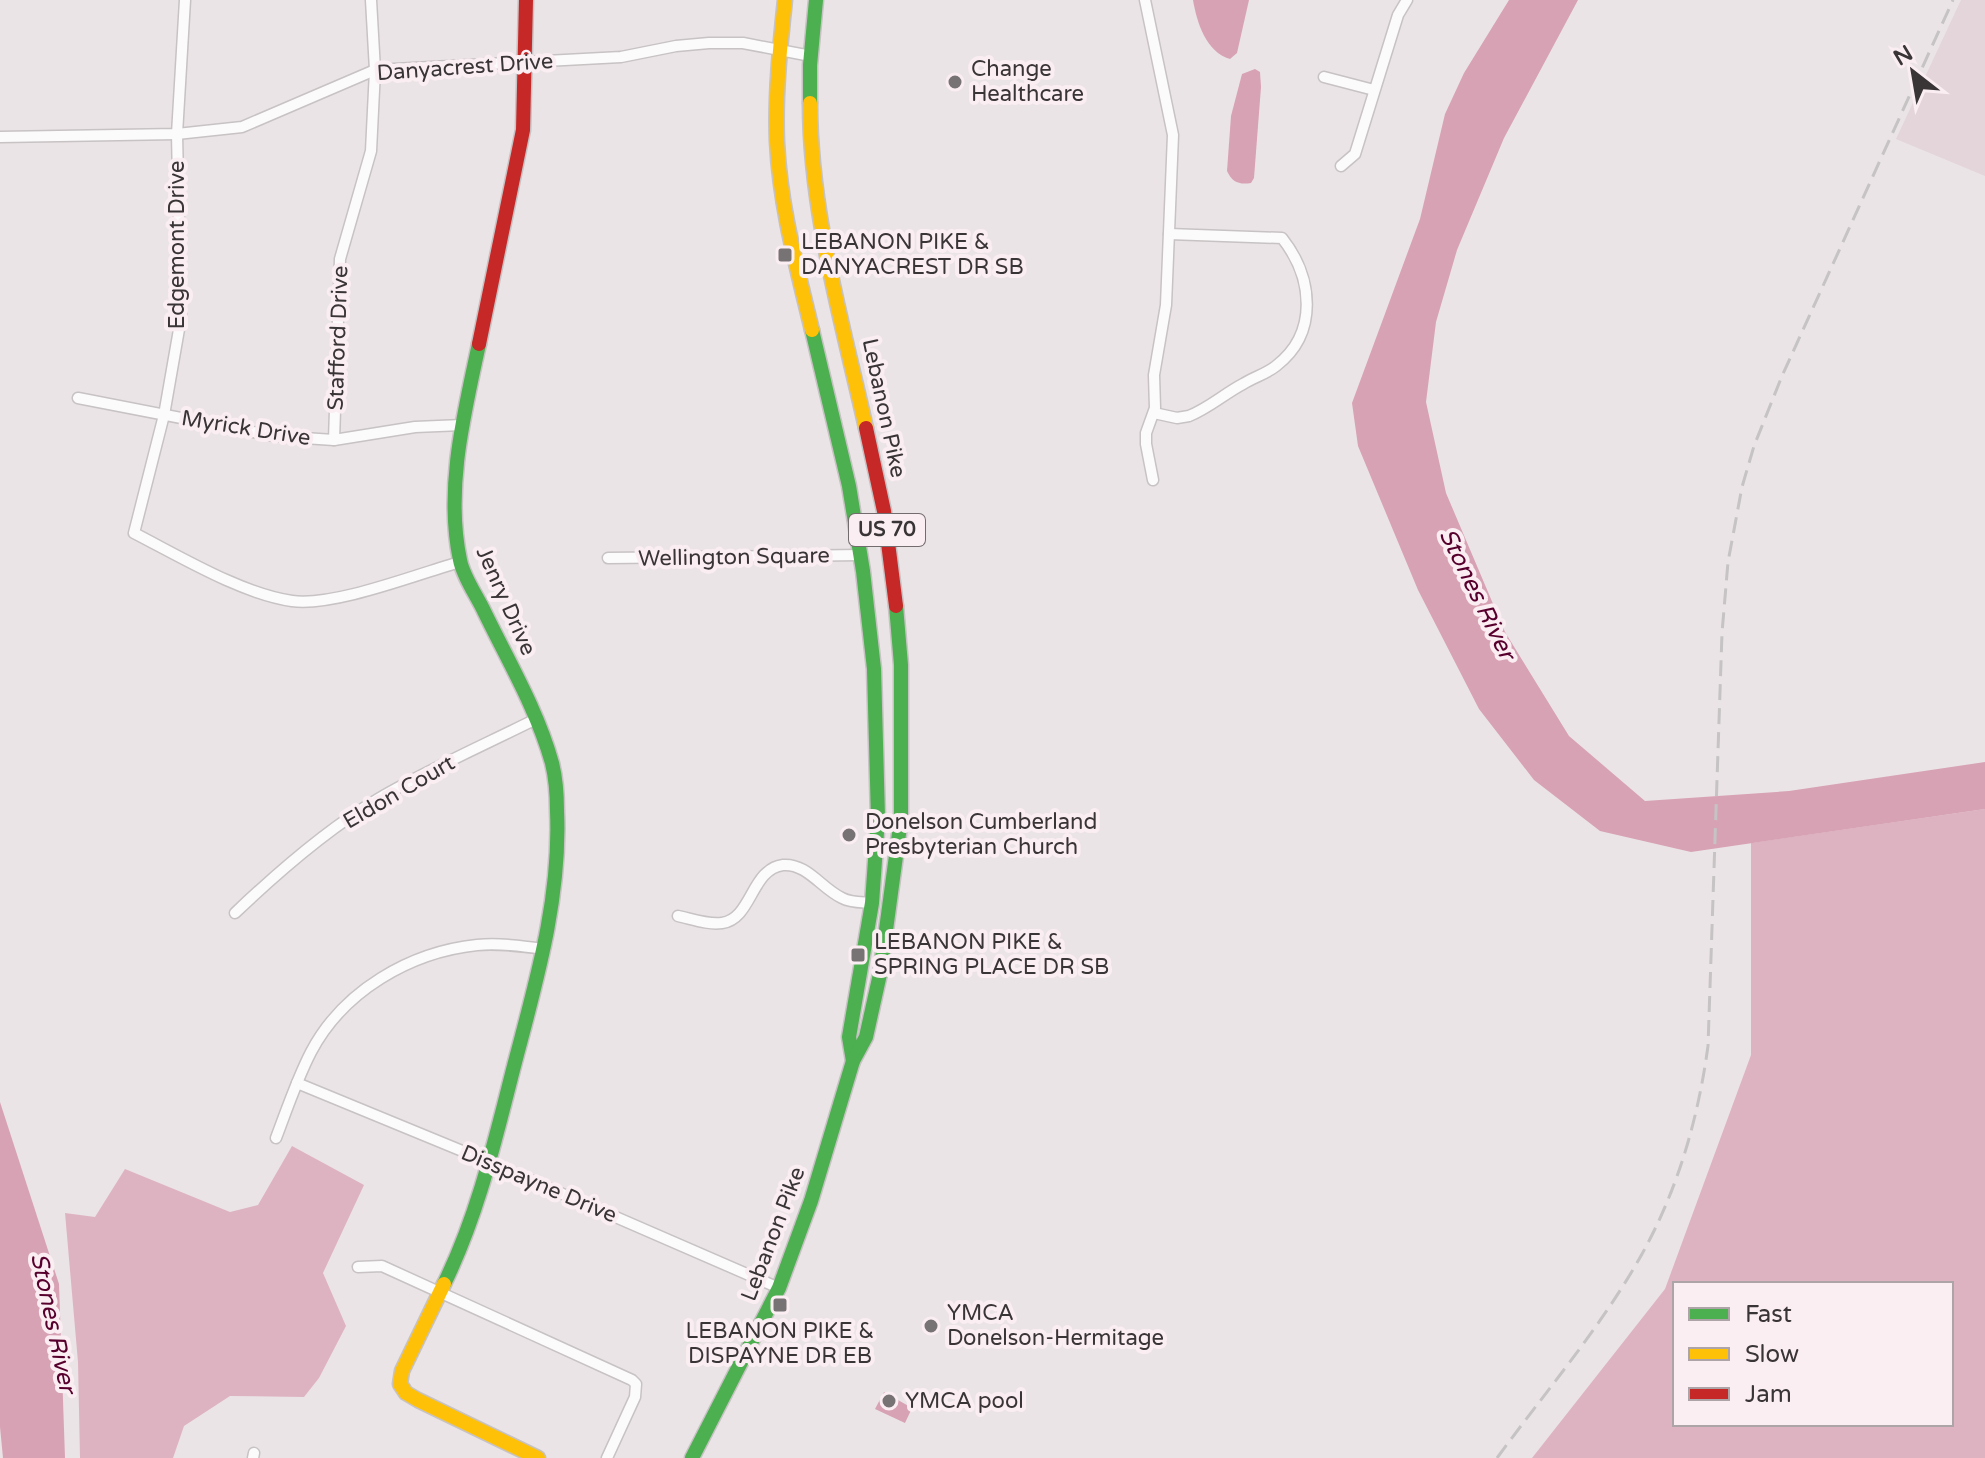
<svg xmlns="http://www.w3.org/2000/svg" width="1985" height="1458" viewBox="0 0 1985 1458" font-family="'Varela Round',sans-serif">
<style>
.built{fill:#e3d5d9}
.forest{fill:#deb3c1;fill-rule:evenodd}
.water{fill:#d7a2b4}
.lines{fill:none;stroke-linecap:round;stroke-linejoin:round}
.street-casing{stroke:#c7c2c3;stroke-width:13}
.fast-casing{stroke:#c7c2c3;stroke-width:17}
.slow-casing{stroke:#c7c2c3;stroke-width:17}
.jam-casing{stroke:#c7c2c3;stroke-width:17}
.street{stroke:#fcfbfb;stroke-width:10}
.fast{stroke:#4caf50;stroke-width:14}
.slow{stroke:#ffc107;stroke-width:14}
.jam{stroke:#c62828;stroke-width:14}
.rail{stroke:#c5c3c3;stroke-width:3;stroke-dasharray:16 8;stroke-linecap:butt}
.poi-dot{fill:#777274;stroke:#fbeef2;stroke-width:3}
.labels{text-anchor:middle;dominant-baseline:central;stroke-width:8;stroke-linejoin:round;paint-order:stroke}
.shield{fill:#fbeef2;stroke:#736c6e;stroke-width:2}
.shield-label{font-size:20px;font-weight:bold;fill:#393436}
.street-label{font-size:22px;fill:#393436;stroke:#fbeef2}
.poi-label{font-size:22px;fill:#393436;stroke:#fbeef2;text-anchor:start}
.water-label{font-size:24px;font-style:italic;fill:#58002d;stroke:#fbeef2}
</style>
<rect width="100%" height="100%" fill="#ebe4e6"/>
<polygon class="built" points="1961,0 1985,0 1985,176 1896,139"/>
<g class="forest">
<path d="M1985 809V1458H1532L1665 1289 1751 1055V843ZM1675 1284H1951V1424H1675Z"/>
<polygon points="292,1146 364,1185 323,1273 346,1326 319,1378 304,1397 230,1396 184,1426 173,1458 80,1458 78,1362 65,1213 95,1217 125,1169 230,1212 258,1205"/>
</g>
<g class="water">
<path d="M1193 0H1249L1237 53 1230 59C1206 52 1197 23 1193 0Z"/>
<polygon points="1509,0 1578,0 1504,138 1457,250 1436,322 1426,402 1446,493 1505,632 1569,736 1645,801 1789,791 1985,762 1985,809 1691,852 1600,831 1534,780 1479,709 1418,590 1358,446 1352,403 1420,219 1445,114 1464,73"/>
<path d="M1255 69 1260 72 1261 87 1254 178 1251 183C1239 185 1232 182 1227 171L1231 116 1242 74Z"/>
<polygon points="0,1102 59,1284 65,1458 3,1458 0,1427"/>
<polygon points="884,1392 912,1408 905,1423 875,1409"/>
</g>
<g class="lines">
<defs>
<g id="street">
<path d="M185 0 177 134 181 318 164 415 134 533C179 556 242 594 292 601 334 607 417 574 460 562"/>
<polyline points="1145,0 1173,135 1166,305 1154,375 1155,408 1146,433 1146,444 1153,480"/>
<polyline points="1324,77 1374,90"/>
<polyline points="0,137 177,134 242,127 375,70 621,57 676,46 709,43 743,43 811,56"/>
<polyline points="1341,166 1355,154 1398,15 1407,0"/>
<polyline points="78,398 274,436 334,440 415,427 462,425"/>
<path d="M1154 413 1177 418 1189 416C1209 408 1224 394 1243 384 1254 377 1266 374 1276 366 1319 333 1313 277 1282 238L1169 234"/>
<polyline points="334,440 340,259 371,151 375,70 371,0"/>
<polyline points="608,558 861,555"/>
<path d="M235 913C277 873 329 828 378 799 429 769 484 745 536 719"/>
<path d="M678 916C692 919 708 925 722 923 752 919 751 869 783 865 807 863 822 889 842 898 851 903 862 902 872 903"/>
<polyline points="297,1083 489,1162 779,1288"/>
<path d="M276 1138C287 1109 297 1079 311 1052 343 991 410 952 477 945 499 943 522 946 544 949"/>
<polyline points="358,1267 382,1266 632,1380 636,1384 635,1397 607,1458"/>
<polyline points="253,1458 254,1453"/>
</g>
<g id="fast">
<polyline points="810,103 810,65 816,0"/>
<polyline points="812,330 849,486 863,571 874,669 878,818 872,903 849,1037 853,1061"/>
<path d="M444 1284C478 1215 495 1140 514 1066 536 982 561 898 557 811 557 795 556 779 552 763 537 709 507 659 483 609 475 593 463 576 460 560 445 489 464 414 479 344"/>
<polyline points="692,1458 779,1288 811,1201 853,1061 866,1037 880,974 901,819 901,665 896,606"/>
</g>
<g id="slow">
<path d="M785 0C780 47 775 95 777 142 780 206 797 268 812 330"/>
<path d="M810 103C810 212 842 321 866 428"/>
<polyline points="444,1284 402,1371 400,1384 406,1393 418,1400 538,1458"/>
</g>
<g id="jam">
<polyline points="479,344 523,130 526,0"/>
<polyline points="866,428 884,511 896,606"/>
</g>
</defs>
<use href="#street" class="street-casing"/>
<use href="#fast" class="fast-casing"/>
<use href="#slow" class="slow-casing"/>
<use href="#jam" class="jam-casing"/>
<use href="#street" class="street"/>
<use href="#fast" class="fast"/>
<use href="#slow" class="slow"/>
<use href="#jam" class="jam"/>
<path class="rail" d="M1497 1458C1546 1391 1602 1326 1642 1254 1678 1189 1698 1119 1708 1046L1722 633 1728 562 1742 487 1754 446 1782 376 1953 0"/>
</g>
<g class="poi-dot">
<circle cx="955" cy="82" r="8"/>
<rect x="777" y="247" width="16" height="16" rx="4"/>
<circle cx="849" cy="835" r="8"/>
<rect x="850" y="947" width="16" height="16" rx="4"/>
<rect x="772" y="1297" width="16" height="16" rx="4"/>
<circle cx="931" cy="1326" r="8"/>
<circle cx="889" cy="1401" r="8"/>
</g>
<g class="labels">
<rect class="shield" x="849" y="514" width="76" height="32" rx="6"/>
<g class="shield-label">
<text x="887" y="530">US 70</text>
</g>
<g class="street-label">
<text transform="translate(465 67) rotate(-4)">Danyacrest Drive</text>
<text transform="translate(177 245) rotate(-90)">Edgemont Drive</text>
<text transform="translate(338 338) rotate(-88)">Stafford Drive</text>
<text transform="translate(884 408) rotate(78)">Lebanon Pike</text>
<text transform="translate(246 428) rotate(9)">Myrick Drive</text>
<text transform="translate(734 557) rotate(-1)">Wellington Square</text>
<text transform="translate(506 601) rotate(66)">Jenry Drive</text>
<text transform="translate(399 792) rotate(-30)">Eldon Court</text>
<text transform="translate(539 1184) rotate(23)">Disspayne Drive</text>
<text transform="translate(773 1234) rotate(-69)">Lebanon Pike</text>
</g>
<g class="poi-label">
<text x="971" y="69">Change<tspan x="971" dy="25">Healthcare</tspan></text>
<text x="801" y="242">LEBANON PIKE &amp;<tspan x="801" dy="25">DANYACREST DR SB</tspan></text>
<text x="865" y="822">Donelson Cumberland<tspan x="865" dy="25">Presbyterian Church</tspan></text>
<text x="874" y="942">LEBANON PIKE &amp;<tspan x="874" dy="25">SPRING PLACE DR SB</tspan></text>
<text x="947" y="1313">YMCA<tspan x="947" dy="25">Donelson-Hermitage</tspan></text>
<text x="780" y="1331" text-anchor="middle">LEBANON PIKE &amp;<tspan x="780" dy="25">DISPAYNE DR EB</tspan></text>
<text x="905" y="1401">YMCA pool</text>
</g>
<g class="water-label">
<text transform="translate(1477 594) rotate(64)">Stones River</text>
<text transform="translate(53 1323) rotate(78)">Stones River</text>
</g>
</g>
<rect x="1673" y="1282" width="280" height="144" fill="#fbeef2" stroke="#ada4a7" stroke-width="2"/>
<rect x="1689" y="1308" width="40" height="12" fill="#4caf50" stroke="#ada4a7" stroke-width="2"/>
<text x="1745" y="1322" font-size="24" fill="#393436">Fast</text>
<rect x="1689" y="1348" width="40" height="12" fill="#ffc107" stroke="#ada4a7" stroke-width="2"/>
<text x="1745" y="1362" font-size="24" fill="#393436">Slow</text>
<rect x="1689" y="1388" width="40" height="12" fill="#c62828" stroke="#ada4a7" stroke-width="2"/>
<text x="1745" y="1402" font-size="24" fill="#393436">Jam</text>
<g transform="translate(1913 72) rotate(329)" stroke="#fbeef2" stroke-width="6" paint-order="stroke">
<path d="M0-6L14 30L0 20L-14 30Z" fill="#393436"/>
<text y="-12" font-size="22" font-weight="bold" text-anchor="middle" fill="#393436">N</text>
</g>
</svg>
